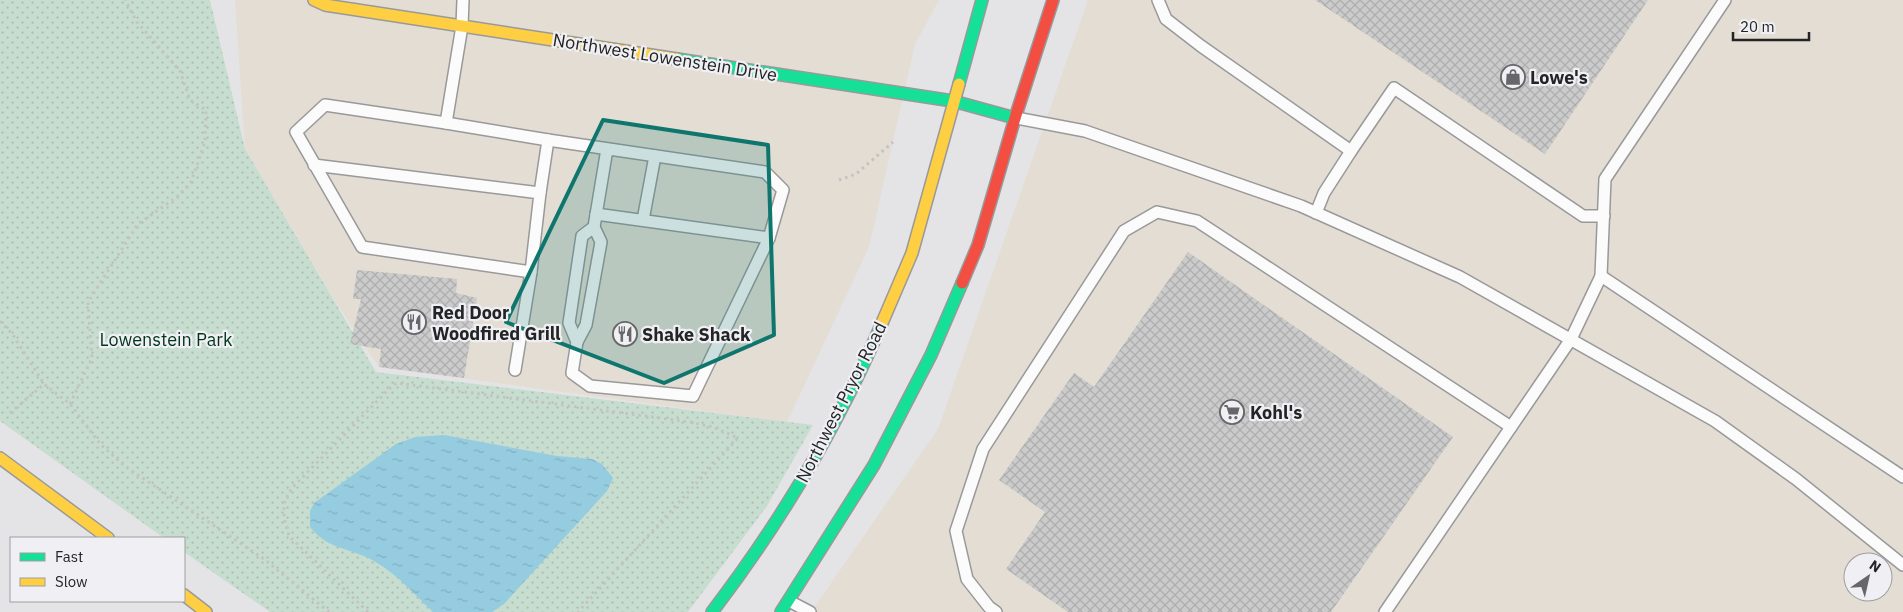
<svg xmlns="http://www.w3.org/2000/svg" width="1903" height="612" viewBox="0 0 1903 612" font-family="'IBM Plex Sans',sans-serif">
<style>
.commercial{fill:#e3ddd3;fill-rule:evenodd}
.park{fill:url(#park-dots)}
.water{fill:url(#water-ripples)}
.building{fill:url(#building-cross-hatch)}
.lines{fill:none;stroke-linecap:round;stroke-linejoin:round}
.lane-casing{stroke:#99999b;stroke-width:14}
.fast-casing{stroke:#99999b;stroke-width:14}
.slow-casing{stroke:#99999b;stroke-width:14}
.jam-casing{stroke:#99999b;stroke-width:14}
.path{stroke:#c3c3c4;stroke-width:3;stroke-dasharray:2.5 4;stroke-linecap:butt}
.lane{stroke:#fbfbfb;stroke-width:11}
.fast{stroke:#16e098;stroke-width:11}
.slow{stroke:#ffcf43;stroke-width:11}
.jam{stroke:#f24e42;stroke-width:11}
.marked{fill:#0f766e;fill-opacity:0.2;stroke:#0f766e;stroke-width:4;stroke-linejoin:round}
.labels{text-anchor:middle;dominant-baseline:central;stroke-width:4.5;stroke-linejoin:round;paint-order:stroke}
.street-label{font-size:18px;fill:#232425;stroke:#f0f0f4}
.poi-label{font-size:18px;font-weight:bold;fill:#232425;stroke:#f0f0f4;text-anchor:start}
.park-label{font-size:18px;fill:#00351c;stroke:#f0f0f4}
</style>
<defs>
<pattern id="park-dots" width="8" height="8" patternUnits="userSpaceOnUse" patternTransform="scale(1.25)"><rect width="8" height="8" fill="#c7ddd0"/><path d="M2 2h.1M6 6h.1" fill="none" stroke="#abbeb2" stroke-width="1.8" stroke-linecap="round"/></pattern>
<pattern id="water-ripples" width="26" height="14" patternUnits="userSpaceOnUse" patternTransform="scale(1.25)"><rect width="26" height="14" fill="#96cce0"/><path d="M2 4q2-2 4 0t4 0M15 11q2-2 4 0t4 0" fill="none" stroke="#81afc0"/></pattern>
<pattern id="building-cross-hatch" width="8" height="8" patternUnits="userSpaceOnUse" patternTransform="scale(1.25)"><rect width="8" height="8" fill="#cbcbcc"/><path d="M0 0l8 8M0 8l8-8" fill="none" stroke="#aeaeaf"/></pattern>
</defs>
<rect width="100%" height="100%" fill="#e4e4e6"/>
<g class="commercial">
<polygon points="235,0 939,0 915,44 869,247 787,422 379,367 335,301 245,149"/>
<path d="M1088 0H1903V612H811L938 429ZM1853 562H1883V592H1853Z"/>
</g>
<polygon class="park" points="0,0 210,0 245,149 376,372 813,425 767,506 688,612 270,612 184,552 184,538 164,538 0,421"/>
<path class="water" d="M444 435 557 456 592 459 602 464 613 478 607 491 504 604 492 612H433C414 594 397 574 374 561 350 547 329 551 310 527V511L314 503 396 444 415 437Z"/>
<g class="building">
<polygon points="1315,0 1648,0 1545,154"/>
<polygon points="1188,252 1453,437 1331,612 1068,612 1006,569 1045,512 999,480 1074,373 1094,387"/>
<polygon points="357,270 457,279 456,293 477,298 464,378 379,367 381,349 350,344 361,299 353,299"/>
</g>
<g class="lines">
<defs>
<g id="lane">
<polyline points="1158,0 1166,19 1201,46 1351,151 1324,193 1316,213"/>
<polyline points="1016,118 1085,131 1301,206 1460,277 1715,421 1796,479 1903,565"/>
<polyline points="446,123 548,140 540,193"/>
<polyline points="548,140 765,172 783,190 769,238 693,396 590,386 572,373 577,342 586,325 601,242 594,227 607,149"/>
<polyline points="1351,151 1394,88 1583,216 1604,216"/>
<polyline points="314,165 540,193 531,272 362,247 296,132 325,105 446,123 462,26 463,0"/>
<polyline points="596,214 769,238"/>
<polyline points="643,220 655,156"/>
<polyline points="1601,276 1903,477"/>
<polyline points="577,342 569,323 582,236 594,227"/>
<polyline points="515,370 531,272"/>
<polyline points="789,601 810,612"/>
<polyline points="996,612 989,607 967,579 956,531 983,449 1124,231 1157,212 1197,221 1511,427"/>
<polyline points="1385,612 1571,339 1601,276 1605,179 1725,0"/>
</g>
<g id="fast">
<polyline points="677,59 953,101 1015,118"/>
<polyline points="959,84 982,0"/>
<path d="M712 612C780 523 838 426 882 323"/>
<polyline points="781,612 874,465 931,355 962,283"/>
</g>
<g id="slow">
<polyline points="314,0 325,5 677,59"/>
<polyline points="882,323 912,253 959,84"/>
<polyline points="0,458 108,538"/>
<polyline points="184,595 206,612"/>
</g>
<polyline id="jam" points="962,283 978,245 1015,118 1053,0"/>
</defs>
<use href="#lane" class="lane-casing"/>
<use href="#fast" class="fast-casing"/>
<use href="#slow" class="slow-casing"/>
<use href="#jam" class="jam-casing"/>
<g class="path">
<polyline points="839,180 856,174 893,142"/>
<polyline points="0,321 13,335 44,384 70,404 101,445 126,467 264,559 329,612"/>
<polyline points="70,404 92,358 88,302 138,224 177,197 191,182 205,142 206,110 190,100 180,71 137,22 125,0"/>
<polyline points="10,413 44,384"/>
<polyline points="368,612 289,536 284,518 284,509 285,500 292,488 393,385 397,383 690,422 713,427 738,438 578,612"/>
</g>
<use href="#lane" class="lane"/>
<use href="#fast" class="fast"/>
<use href="#slow" class="slow"/>
<use href="#jam" class="jam"/>
</g>
<path class="marked" d="M603 120 768 145 774 335 664 383 506 322Z"/>
<defs>
<symbol id="shop-ring" viewBox="-11 -11 22 22"><circle r="9.5" fill="#f0f0f4" stroke="#676769" stroke-width="1.5"/><path d="M-5-2.5h2.3a2.7 3.5 0 0 1 5.4 0H5L5.5 6h-11ZM-1.5-2.5h3a1.5 2.3 0 0 0-3 0Z" fill="#676769"/></symbol>
<symbol id="restaurant-ring" viewBox="-11 -11 22 22"><circle r="9.5" fill="#f0f0f4" stroke="#676769" stroke-width="1.5"/><path d="M-5-6h1v4h1v-4h1v4h1v-4h1v5L-1.5 .5V6h-2V.5L-5-1ZM5-6V6H3V1.5H1.5Q1.5-4 5-6Z" fill="#676769"/></symbol>
<symbol id="supermarket-ring" viewBox="-11 -11 22 22"><circle r="9.5" fill="#f0f0f4" stroke="#676769" stroke-width="1.5"/><path d="M-6-5.5h2.5l.6 2H6L4.5 2H-2.5L-4.4-4H-6ZM-1.5 3.2a1.3 1.3 0 1 0 .1 0ZM3 3.2a1.3 1.3 0 1 0 .1 0Z" fill="#676769"/></symbol>
</defs>
<g fill-rule="evenodd">
<use href="#shop-ring" x="1499" y="63" width="28" height="28"/>
<use href="#restaurant-ring" x="400" y="308" width="28" height="28"/>
<use href="#restaurant-ring" x="611" y="320" width="28" height="28"/>
<use href="#supermarket-ring" x="1218" y="398" width="28" height="28"/>
</g>
<g class="labels">
<g class="street-label">
<text transform="translate(665 57) rotate(9)">Northwest Lowenstein Drive</text>
<text transform="translate(841 402) rotate(-63)">Northwest Pryor Road</text>
</g>
<g class="poi-label">
<text x="1530" y="77">Lowe's</text>
<text x="432" y="312">Red Door<tspan x="432" dy="21">Woodfired Grill</tspan></text>
<text x="642" y="334">Shake Shack</text>
<text x="1250" y="412">Kohl's</text>
</g>
<g class="park-label">
<text x="166" y="339">Lowenstein Park</text>
</g>
</g>
<rect x="10" y="537" width="175" height="65" fill="#f0f0f4" stroke="#9e9ea1"/>
<rect x="20" y="553" width="25" height="8" fill="#16e098" stroke="#9e9ea1"/>
<text x="55" y="562" font-size="15" fill="#232425">Fast</text>
<rect x="20" y="578" width="25" height="8" fill="#ffcf43" stroke="#9e9ea1"/>
<text x="55" y="587" font-size="15" fill="#232425">Slow</text>
<g transform="translate(1868 577) rotate(34)"><circle r="24" fill="#f0f0f4" stroke="#9e9ea1"/>
<path d="M0-4L9 19L0 12L-9 19Z" fill="#676769"/>
<text y="-8" font-size="14" font-weight="bold" text-anchor="middle" fill="#232425">N</text>
</g>
<path d="M1733 32v8h76v-8" fill="none" stroke="#232425" stroke-width="2.5"/>
<text x="1740" y="32" font-size="15" fill="#232425" stroke="#f0f0f4" stroke-width="4" paint-order="stroke">20 m</text>
</svg>
